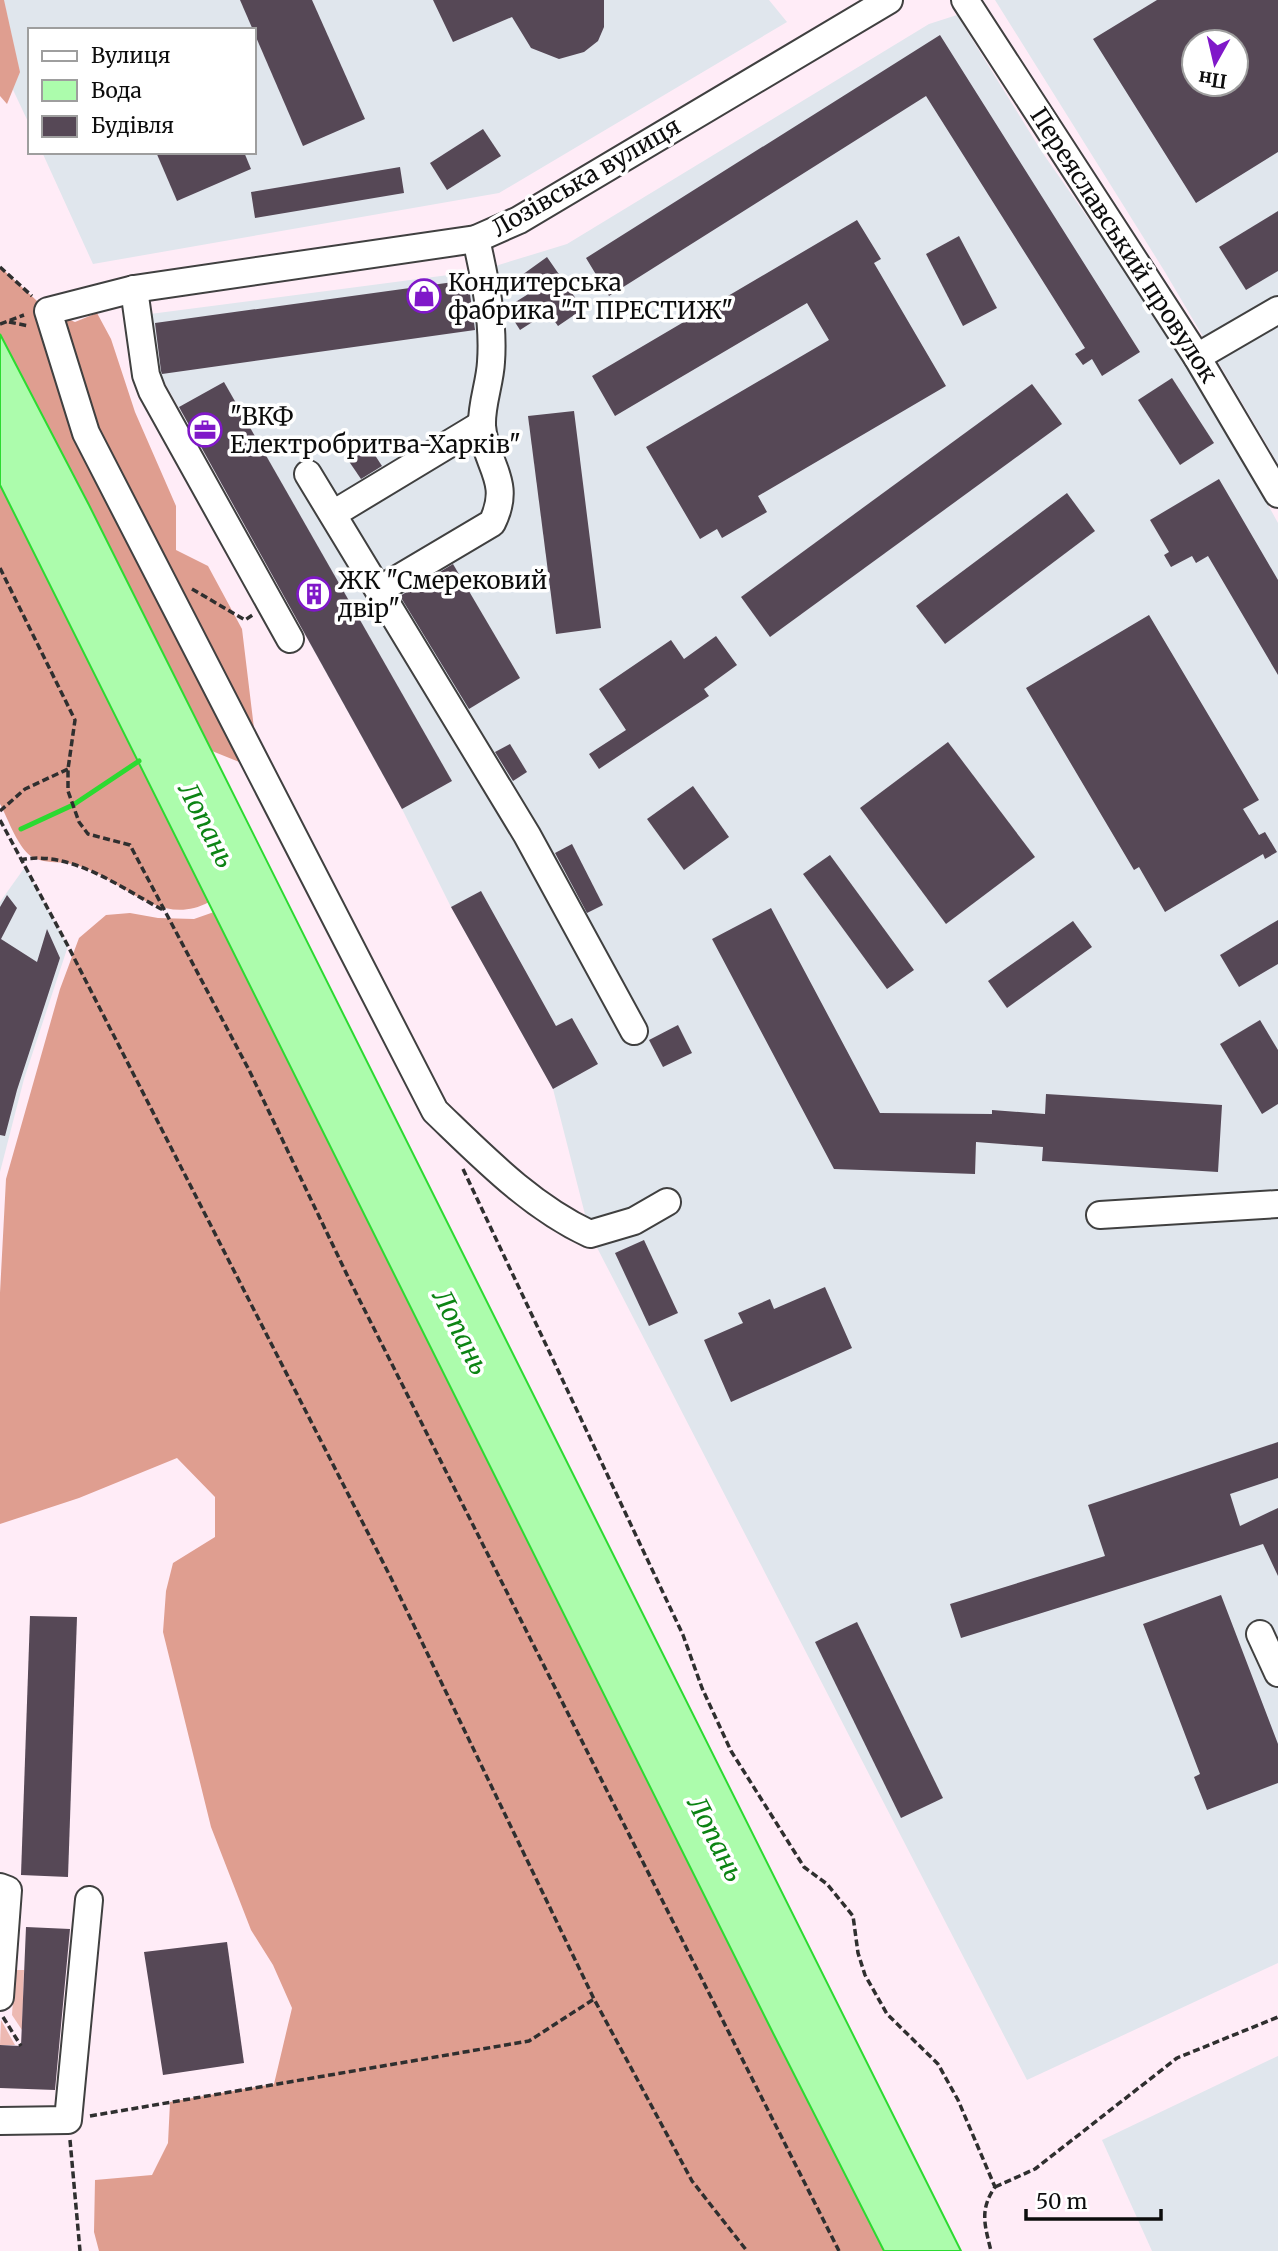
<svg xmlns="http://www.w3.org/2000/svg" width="1278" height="2251" viewBox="0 0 1278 2251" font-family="Merriweather,serif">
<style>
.industrial{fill:#e0e6ed;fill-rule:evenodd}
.green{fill:#edb9b2}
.forest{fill:#df9e90}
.water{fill:#acfcac;stroke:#2cda31;stroke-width:2}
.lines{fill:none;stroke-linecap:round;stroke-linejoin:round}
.stream{stroke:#2cda31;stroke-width:5}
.building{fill:#564856;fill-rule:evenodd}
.minor-casing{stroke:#404040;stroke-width:30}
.path{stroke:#2f2f2f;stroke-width:3.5;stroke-dasharray:7 3.5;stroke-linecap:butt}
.minor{stroke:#fff;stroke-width:26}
.labels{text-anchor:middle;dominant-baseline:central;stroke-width:7;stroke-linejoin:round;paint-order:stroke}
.street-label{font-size:24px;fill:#0d0d0d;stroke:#fff}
.poi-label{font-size:24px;fill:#0d0d0d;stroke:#fff;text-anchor:start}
.water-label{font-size:26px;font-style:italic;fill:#0c8414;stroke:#fff}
</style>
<rect width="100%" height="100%" fill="#ffecf7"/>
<g class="industrial">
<polygon points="0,0 769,0 787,22 499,193 93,264 42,152 254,152 254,30 30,30 30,126 0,62"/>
<path d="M995 0H1278V464L1165 272ZM1194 42H1236V84H1194Z"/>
<polygon points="957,15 1042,152 1191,366 1278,523 1278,1963 1027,2080 590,1234 553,1089 451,907 402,809 160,374 150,314 479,271 567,244 929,24"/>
<polygon points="25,867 68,946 24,1079 0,1172 0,902"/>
<polygon points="1278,2056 1278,2251 1152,2251 1102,2140"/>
</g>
<g class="green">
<polygon points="15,1970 24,1970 22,2030 12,2015"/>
<polygon points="1,2020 15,2045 0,2045"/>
</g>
<g class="forest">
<polygon points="0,0 4,0 20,72 7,104 0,96"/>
<polygon points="0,267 48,311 75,322 97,313 111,339 135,412 176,506 176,550 208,566 242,629 259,770 212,751 0,334"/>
<path d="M0 485 209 902C159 929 122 878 76 865 63 861 46 864 34 858 18 850 8 818 0 804Z"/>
<polygon points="214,912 885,2251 99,2251 94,2232 95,2180 152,2175 168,2143 170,2102 274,2084 292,2008 273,1965 251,1930 211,1827 163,1632 166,1591 173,1563 215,1537 215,1497 177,1458 79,1498 0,1524 0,1293 6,1179 60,989 79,938 106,915 130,913 158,918 194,919"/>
</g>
<polygon class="water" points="0,334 89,505 961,2251 884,2251 773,2033 0,485"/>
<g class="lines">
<polyline class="stream" points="21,829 73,805 139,761"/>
</g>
<g class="building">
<polygon points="240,0 312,0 365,119 303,146"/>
<polygon points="433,0 604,0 604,27 598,41 584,52 559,59 531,48 512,17 453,42"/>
<path d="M1157 0H1278V152L1196 203 1093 39ZM1194 42H1236V84H1194Z"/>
<polygon points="940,35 1140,352 1102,376 1092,359 1083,365 1075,354 1085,348 926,96 609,296 586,258"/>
<polygon points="483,129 501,156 447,190 430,163"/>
<polygon points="156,152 244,152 251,169 177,201"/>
<polygon points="400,167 404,193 255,218 251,192"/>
<polygon points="1278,211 1278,271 1246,290 1219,247"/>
<polygon points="857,220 881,259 874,263 946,386 758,496 767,512 722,538 717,529 700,539 646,447 829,340 807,303 615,416 592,376"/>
<polygon points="959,236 997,308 963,326 926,254"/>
<polygon points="547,257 583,309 558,326 548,312 520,330 506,308 533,291 522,275"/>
<polygon points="468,280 475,330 162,374 161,371 155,323"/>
<polygon points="1172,378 1214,443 1180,465 1138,400"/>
<polygon points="224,382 452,781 402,809 179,407"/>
<polygon points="1032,384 1062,424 770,637 741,597"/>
<polygon points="574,411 601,628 556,634 528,416"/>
<polygon points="367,443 382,466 361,479 346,457"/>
<polygon points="1219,479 1278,580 1278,675 1208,556 1196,563 1192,556 1171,567 1164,555 1169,552 1150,520"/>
<polygon points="1067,493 1095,531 945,644 916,606"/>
<polygon points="453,564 520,678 469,709 400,596"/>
<polygon points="1149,615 1259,800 1243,809 1259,835 1265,832 1277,852 1265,859 1263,854 1165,912 1139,867 1134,870 1026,688"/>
<polygon points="716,636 737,665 704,689 709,696 599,769 589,754 626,730 599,689 671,640 684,659"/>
<polygon points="948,742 1035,857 946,924 860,808"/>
<polygon points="510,744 527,772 513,781 495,752"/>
<polygon points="693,786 729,837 684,870 647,819"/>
<polygon points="572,844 603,905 587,913 555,853"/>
<polygon points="830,855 914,970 887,989 803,874"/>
<polygon points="481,891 556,1026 572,1018 598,1064 553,1089 451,907"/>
<polygon points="7,895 17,908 1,939 37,962 47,929 60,958 17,1090 5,1136 0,1135 0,907"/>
<polygon points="771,908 880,1113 992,1114 992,1110 1045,1114 1046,1094 1222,1105 1218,1172 1042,1161 1043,1147 976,1142 975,1174 834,1169 712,939"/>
<polygon points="1278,920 1278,964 1239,987 1220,955"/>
<polygon points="1073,921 1092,947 1007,1008 988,981"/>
<polygon points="1260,1020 1278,1050 1278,1104 1262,1114 1220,1044"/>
<polygon points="678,1025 692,1053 663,1067 649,1040"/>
<polygon points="644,1240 678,1313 649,1326 615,1253"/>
<polygon points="825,1287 852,1348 731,1402 704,1340 743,1323 738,1313 770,1299 774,1309"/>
<polygon points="1278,1442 1278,1478 1230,1494 1240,1526 1278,1508 1278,1576 1263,1544 961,1638 950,1604 1105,1556 1088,1505"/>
<polygon points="1221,1595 1278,1744 1278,1783 1207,1810 1194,1777 1200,1774 1143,1624"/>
<polygon points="30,1616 77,1617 68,1877 21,1875"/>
<polygon points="857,1622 943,1798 901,1818 815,1642"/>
<polygon points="26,1927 70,1929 55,2090 0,2088 0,2045 21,2046"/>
<polygon points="227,1942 244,2063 163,2075 144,1952"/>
</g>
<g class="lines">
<defs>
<g id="minor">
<polyline points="965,0 1197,357 1278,494"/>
<polyline points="134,289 146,375 152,391 290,639"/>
<polyline points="1197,357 1278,310"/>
<polyline points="308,474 527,835 634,1031"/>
<polyline points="333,514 482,424"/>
<path d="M379 590 492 523C513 481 485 465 482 426 481 405 490 383 491 362 494 321 485 279 476 239"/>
<path d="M667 1202 634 1221 590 1234C530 1206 483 1157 435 1111L86 433 48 311 134 289 476 239 519 220 889 0"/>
<polyline points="1100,1215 1278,1204"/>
<polyline points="1260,1634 1278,1673"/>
<polyline points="0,1887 8,1890 0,1997"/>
<polyline points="0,2121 68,2120 89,1900"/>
</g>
</defs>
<use href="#minor" class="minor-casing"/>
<g class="path">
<polyline points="0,267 32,296"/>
<polyline points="9,322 29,326"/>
<polyline points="0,324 24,315"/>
<polyline points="0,568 75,720 68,769 68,791 79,822 88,834 130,845 249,1070 350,1281 839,2251"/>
<polyline points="192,589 245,620 254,614"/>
<polyline points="0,811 25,789 68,769"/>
<polyline points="0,820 68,946 391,1578 594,1999 692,2181 747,2251"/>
<path d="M20 860C70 849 121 888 163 910"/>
<path d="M463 1169 683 1635 702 1688 731 1751 804 1867 827 1884 853 1916 858 1953 865 1975 887 2014 938 2064 958 2100 995 2187C979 2210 985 2226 991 2251"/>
<polyline points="3,2017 21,2046"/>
<polyline points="90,2116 529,2041 594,1999"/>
<polyline points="70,2140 80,2251"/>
<polyline points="995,2187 1035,2169 1177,2058 1278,2017"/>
</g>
<use href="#minor" class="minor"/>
</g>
<defs>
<symbol id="shop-ring" viewBox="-11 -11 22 22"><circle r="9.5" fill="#fff" stroke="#8018c9" stroke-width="1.5"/><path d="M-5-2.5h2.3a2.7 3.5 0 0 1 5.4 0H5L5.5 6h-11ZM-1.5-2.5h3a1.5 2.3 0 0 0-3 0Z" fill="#8018c9"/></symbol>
<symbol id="office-ring" viewBox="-11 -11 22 22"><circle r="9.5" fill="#fff" stroke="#8018c9" stroke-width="1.5"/><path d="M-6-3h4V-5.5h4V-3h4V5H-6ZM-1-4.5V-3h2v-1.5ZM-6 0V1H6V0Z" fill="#8018c9"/></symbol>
<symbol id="building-ring" viewBox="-11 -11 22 22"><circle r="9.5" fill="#fff" stroke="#8018c9" stroke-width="1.5"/><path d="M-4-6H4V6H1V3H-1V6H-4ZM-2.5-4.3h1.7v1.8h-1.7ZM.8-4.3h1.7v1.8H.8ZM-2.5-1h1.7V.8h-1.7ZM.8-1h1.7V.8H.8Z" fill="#8018c9"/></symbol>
</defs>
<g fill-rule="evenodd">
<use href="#shop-ring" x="405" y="277" width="38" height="38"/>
<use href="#office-ring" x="186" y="411" width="38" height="38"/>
<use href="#building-ring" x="295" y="575" width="38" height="38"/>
</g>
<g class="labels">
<g class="street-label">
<text transform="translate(586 177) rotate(-30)">Лозівська вулиця</text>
<text transform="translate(1124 245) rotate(57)">Переяславський провулок</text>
</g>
<g class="poi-label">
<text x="448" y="282">Кондитерська<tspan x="448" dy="28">фабрика "Т ПРЕСТИЖ"</tspan></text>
<text x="230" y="416">"ВКФ<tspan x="230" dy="28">Електробритва-Харків"</tspan></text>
<text x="338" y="580">ЖК "Смерековий<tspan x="338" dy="28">двір"</tspan></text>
</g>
<g class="water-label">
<text transform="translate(207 825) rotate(63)">Лопань</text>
<text transform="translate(461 1332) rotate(63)">Лопань</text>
<text transform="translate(716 1839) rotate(63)">Лопань</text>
</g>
</g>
<rect x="28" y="28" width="228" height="126" fill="#ffffff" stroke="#9e9e9e" stroke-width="2"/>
<rect x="42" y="51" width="35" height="10" fill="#ffffff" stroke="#9e9e9e" stroke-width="2"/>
<text x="91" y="63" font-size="21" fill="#0d0d0d">Вулиця</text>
<rect x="42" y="80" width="35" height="21" fill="#acfcac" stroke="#9e9e9e" stroke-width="2"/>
<text x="91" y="98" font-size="21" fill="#0d0d0d">Вода</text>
<rect x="42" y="116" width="35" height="21" fill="#564856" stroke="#9e9e9e" stroke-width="2"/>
<text x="91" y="133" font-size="21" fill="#0d0d0d">Будівля</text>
<g transform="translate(1215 63) rotate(188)"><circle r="33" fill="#ffffff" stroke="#9e9e9e" stroke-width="2"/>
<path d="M0-5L12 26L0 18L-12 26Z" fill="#8018c9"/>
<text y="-10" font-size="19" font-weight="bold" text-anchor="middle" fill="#0d0d0d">Пн</text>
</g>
<path d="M1026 2209v10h135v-10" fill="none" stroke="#0d0d0d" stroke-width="3.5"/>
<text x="1036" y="2209" font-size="21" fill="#0d0d0d" stroke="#ffffff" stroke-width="5" paint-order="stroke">50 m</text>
</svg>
